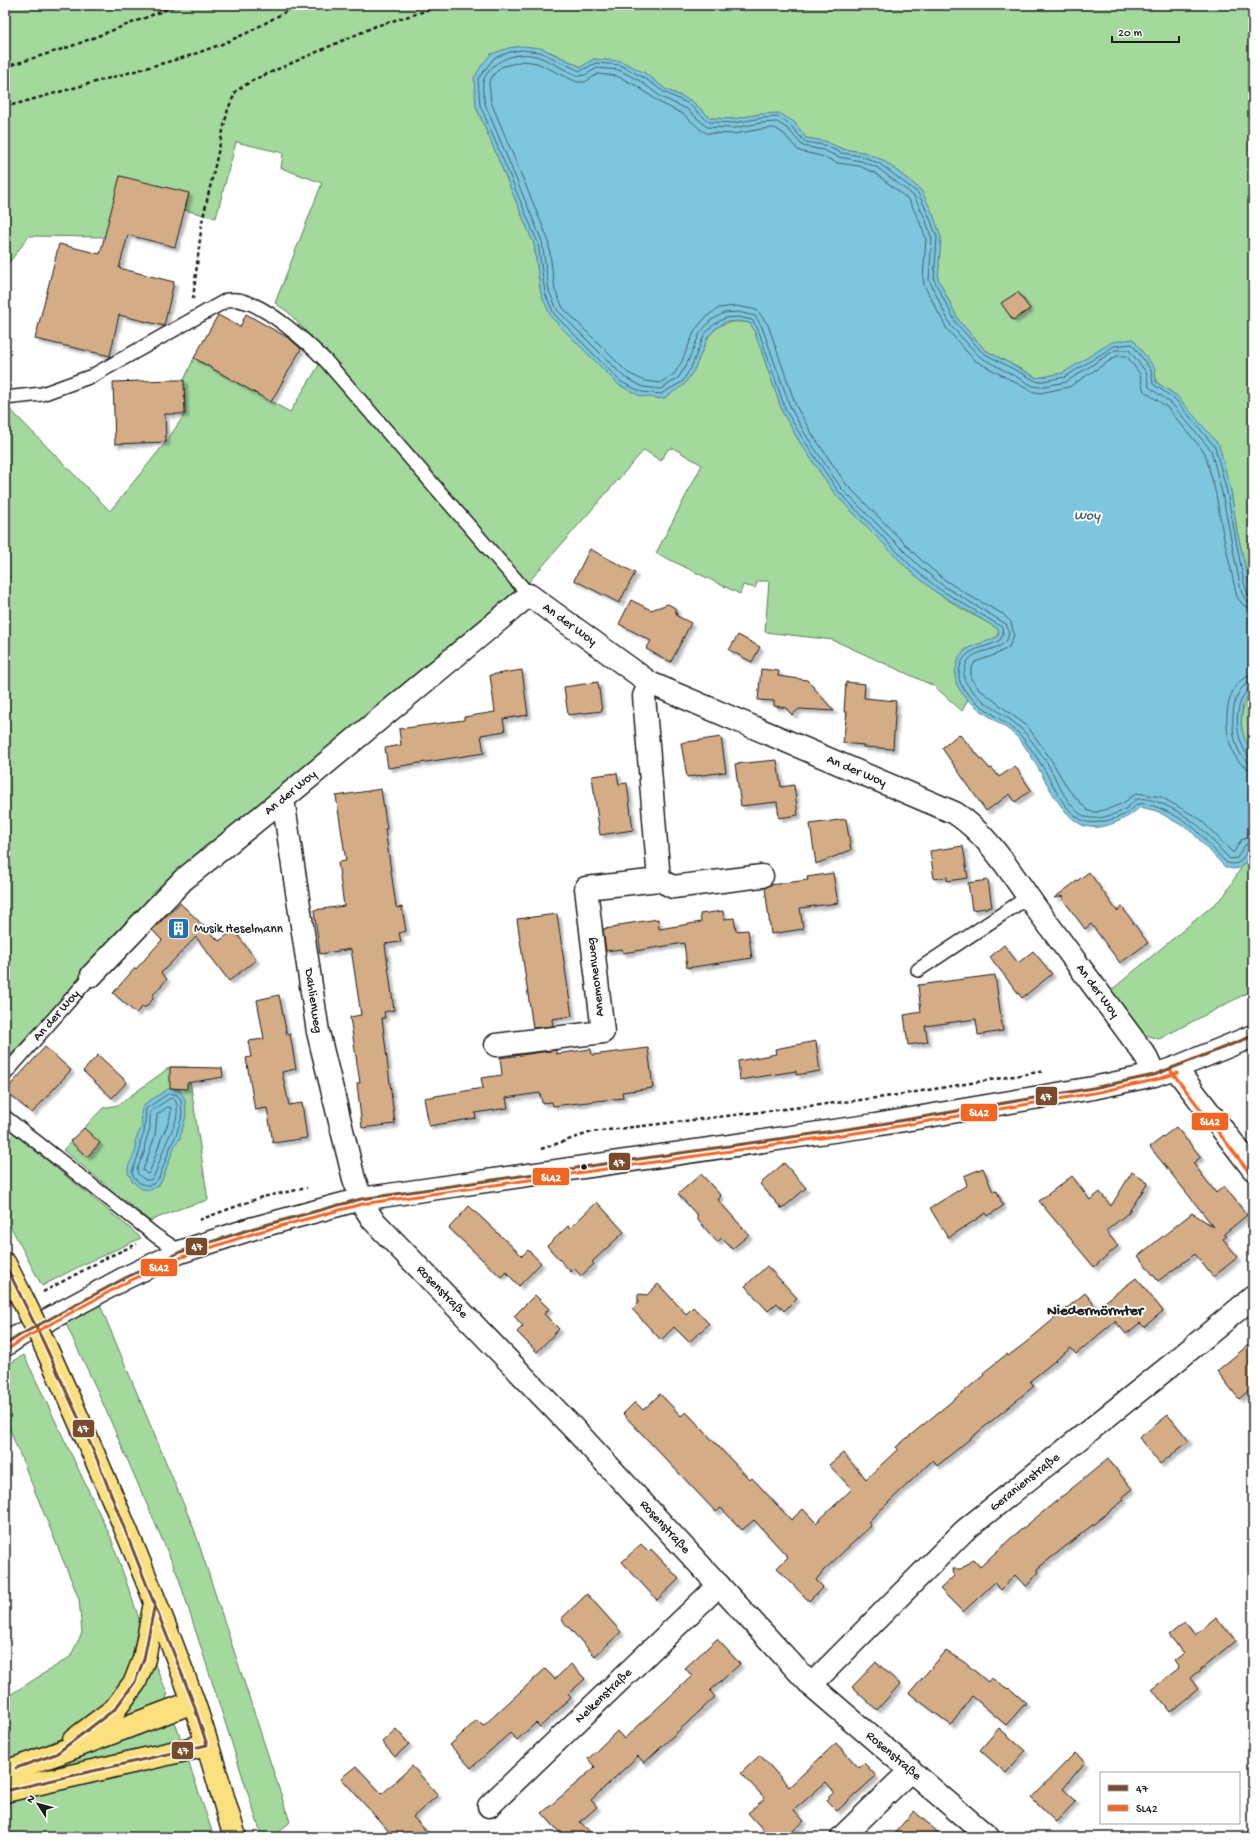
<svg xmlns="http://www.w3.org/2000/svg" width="1258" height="1842" viewBox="0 0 1258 1842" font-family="'Gochi Hand',sans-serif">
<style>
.green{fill:#a3d99d;stroke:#607a5c;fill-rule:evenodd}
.water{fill:#7dc6de;stroke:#568290}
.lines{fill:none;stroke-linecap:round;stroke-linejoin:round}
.shore{stroke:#43606a;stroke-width:1}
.building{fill:#d4ac86;stroke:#1c1c1c;filter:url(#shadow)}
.service-casing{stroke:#1c1c1c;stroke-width:16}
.minor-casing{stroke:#1c1c1c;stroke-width:25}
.secondary-casing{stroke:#1c1c1c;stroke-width:25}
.primary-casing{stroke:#1c1c1c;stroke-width:25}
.path{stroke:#1c1c1c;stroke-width:2.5;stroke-dasharray:4 3;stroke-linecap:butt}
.service{stroke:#fff;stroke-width:13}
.minor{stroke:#fff;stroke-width:22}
.secondary{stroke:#fff;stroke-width:22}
.primary{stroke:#fbe080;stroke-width:22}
.primary-bridge-casing{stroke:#1c1c1c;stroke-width:25;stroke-linecap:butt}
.primary-bridge{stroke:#fbe080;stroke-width:22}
.bus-1-casing{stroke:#fff;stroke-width:6}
.bus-2-casing{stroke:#fff;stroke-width:6}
.bus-1{stroke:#7a4b2a;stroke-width:3}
.bus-2{stroke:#f26522;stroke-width:3}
.bus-dot{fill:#1c1c1c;stroke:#fff;stroke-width:1.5}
.labels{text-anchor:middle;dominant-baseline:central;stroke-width:4;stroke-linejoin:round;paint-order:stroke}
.street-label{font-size:13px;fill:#1c1c1c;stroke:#fff}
.poi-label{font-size:13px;fill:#1c1c1c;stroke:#fff;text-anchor:start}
.water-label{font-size:14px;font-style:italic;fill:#43606a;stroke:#fff}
.quarter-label{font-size:15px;font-weight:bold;fill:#1c1c1c;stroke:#fff}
.line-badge{stroke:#fff;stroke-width:1.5}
.badge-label{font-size:11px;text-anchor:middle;font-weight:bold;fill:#fff}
</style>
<defs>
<filter id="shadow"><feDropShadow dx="3.5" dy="3.5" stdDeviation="1" flood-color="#0004"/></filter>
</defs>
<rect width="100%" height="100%" fill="#fff"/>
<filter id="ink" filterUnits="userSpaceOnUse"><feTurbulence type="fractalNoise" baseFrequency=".025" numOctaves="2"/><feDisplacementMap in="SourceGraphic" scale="8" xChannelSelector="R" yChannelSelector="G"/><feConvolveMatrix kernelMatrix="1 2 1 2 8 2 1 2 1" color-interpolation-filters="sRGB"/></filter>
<g filter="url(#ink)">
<g class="green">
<path d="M5 5H1253V600L1237 531 1231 491 1177 396 1156 382 1155 369 1086 359 1063 373 1037 378 985 350 959 321 938 279 941 237 921 190 883 160 863 152 842 149 826 142 806 138 794 122 760 114 734 119 710 118 692 101 665 89 645 73 594 59 581 67C554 54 540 43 509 48L476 106 534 244 541 294 694 370C707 340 710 316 750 323L754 330 783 413 799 441 835 494 912 572 936 592 962 609 994 626 998 629C1002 645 965 641 959 657 956 665 958 677 957 685L968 700 962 711 934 686 833 640 765 632 769 581H758L755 588 743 585 740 594 656 553 702 465 673 448 668 449 661 461 644 450 526 585 327 354 288 312 275 303 322 183 281 168 283 153 236 142 216 218 185 210 189 194 105 237 29 236 5 268ZM1018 292 1030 309 1013 320 1002 303Z"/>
<polygon points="194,358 290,412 321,362 518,592 177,875 5,1061 5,404 110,511 166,442 185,414 184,380"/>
<path d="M1253 689V757C1238 730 1237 714 1253 689Z"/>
<polygon points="1253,848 1253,990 1159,1039 1139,1033 1109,992 1224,896"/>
<polygon points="170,1067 188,1067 208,1200 179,1209 150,1221 63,1150 103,1108 118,1105"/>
<polygon points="5,1126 131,1229 141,1238 80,1266 42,1286 5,1216"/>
<polygon points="100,1305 194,1529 290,1822 274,1837 262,1837 178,1576 98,1392 65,1322"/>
<polygon points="24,1355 111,1538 154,1662 168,1695 166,1696 214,1837 5,1837 5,1698 70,1657 82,1633 79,1599 5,1418 5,1366"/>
</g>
<g class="water">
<path d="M522 46 541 48 581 67 594 59 621 61 645 73 665 89 692 101 710 118 734 119 760 114 779 113 794 122 806 138 825 141 842 149 863 152 883 160 921 190 933 214 941 237 938 279 959 321 985 350 1037 378 1063 373 1112 342 1133 339 1155 369 1156 382 1177 396 1219 445 1231 491 1237 531 1253 600V689L1243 704 1241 723 1243 734 1253 757V848L1245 863 1239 868 1233 869 1225 867 1191 831 1157 811 1140 807C1128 819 1099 833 1082 825 1055 812 1039 761 1018 738 1001 720 957 703 955 676 955 672 956 668 957 664 963 644 982 645 997 637L999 633 998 629 936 592 911 572 835 494 799 441 783 413 754 330 750 323 738 321 725 322 716 328 708 337 694 370 684 385 663 399 640 396 619 385 551 317 541 294 534 244 476 106 474 78 482 65 491 54 509 48Z"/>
<polygon points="170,1088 180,1091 185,1099 186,1116 180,1138 175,1145 162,1180 158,1186 150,1190 142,1189 133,1182 128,1173 128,1167 136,1150 135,1141 142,1126 141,1111 146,1103"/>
</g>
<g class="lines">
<g class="shore">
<path d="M1253 597 1248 595 1244 583 1227 492 1215 447 1175 399 1153 384 1151 370 1132 344 1114 346 1065 377 1038 382 983 353 956 323 934 280 937 237 929 216 918 193 880 164 862 156 841 153 824 145 805 142 791 126 778 117 761 118 734 123 709 122 689 104 664 92 643 77 620 65 596 63 580 71 540 52 522 50 510 52 494 58 478 79 480 105 538 243 545 293 554 314 621 382 642 392 661 394 682 382 691 368 704 335 713 325 725 318 738 317 752 320 758 329 786 411 803 439 838 491 914 569 939 589 1002 627 1003 634 1000 640C982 651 961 646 959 674 957 699 1007 719 1022 737 1028 745 1035 754 1041 764 1052 781 1063 812 1084 821 1095 826 1121 818 1130 811 1133 809 1135 804 1139 804 1151 801 1185 820 1194 828 1206 839 1215 853 1227 863 1240 867 1243 858 1248 848L1253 847"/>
<path d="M1253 602C1243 602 1242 593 1240 585L1222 493 1211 450 1171 403 1149 387 1146 372 1129 350H1115L1066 382 1039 387 1033 386 980 357 951 326 929 280 932 239 925 218 914 196 878 168 861 161 839 157 823 150 803 146 788 129 777 122 761 123 734 128 707 127 687 109 661 97 640 81 619 70 597 68 585 75 579 76C565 71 553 62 539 57 519 50 493 59 484 79 481 85 484 97 485 104L542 241 549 291 558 311 624 377 643 387 661 389 678 378 686 366 700 333 710 321 724 313 738 312 755 316 762 327 791 409 807 437 841 488 918 565 942 585 1006 624C1019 651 981 647 970 658 967 661 966 664 965 668 964 673 963 678 966 683 980 705 1011 715 1026 734 1033 743 1040 752 1046 761 1056 778 1067 809 1086 817 1097 821 1118 814 1127 808 1131 805 1133 799 1139 799 1154 796 1185 815 1196 824 1209 834 1218 848 1230 859L1237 858 1245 845 1253 842"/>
<polyline points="1253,608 1244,606 1237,597 1223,534 1216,494 1205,453 1167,407 1144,391 1142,385 1140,374 1127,356 1117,356 1069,387 1040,393 1031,391 974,360 947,329 924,285 923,278 926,239 919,220 909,200 875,173 859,166 838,163 821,156 799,151 784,134 775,128 762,129 734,134 706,133 700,129 683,114 659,102 637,86 617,76 598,74 585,82 577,82 537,63 523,61 501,67 494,74 489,82 491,102 548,239 555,290 563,308 628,373 645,381 660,383 674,374 681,363 695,330 707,316 719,308 736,306 753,309 758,311 768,325 796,406 812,434 846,484 922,561 945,580 970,596 1003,614 1011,622 1014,635 1009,647 997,654 975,662 971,669 971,679 979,689 1028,727 1050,758 1068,789 1088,811 1096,812 1111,808 1123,803 1137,793 1161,797 1200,819 1232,852 1234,852 1241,840 1253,836"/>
<path d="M1253 676C1216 677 1220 768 1253 769"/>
<path d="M1253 682C1224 684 1228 762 1253 763"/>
<path d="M1253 687C1248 688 1247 691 1244 695 1233 713 1236 740 1249 757L1253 758"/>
<path d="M170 1093 177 1095 181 1100 182 1116 176 1136 172 1143 159 1178 153 1184C144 1188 134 1181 132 1172L140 1151V1142L144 1133 146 1109Z"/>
<path d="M171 1098 175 1099C181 1114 173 1128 167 1141 162 1152 159 1165 154 1176L151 1180H145L138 1174 137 1169 144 1153 145 1143 150 1128V1112Z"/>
<path d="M168 1107 171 1108C171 1120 166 1128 161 1139 157 1150 154 1162 149 1173L147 1174 143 1170 155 1136 157 1115Z"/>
</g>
</g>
<g class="building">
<polygon points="120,176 189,193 175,247 128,235 119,268 174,282 164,326 119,315 110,356 35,339 59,244 100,254"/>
<polygon points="1018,292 1030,309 1013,320 1001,303"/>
<polygon points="246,314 290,339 301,349 271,402 194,358 218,315 240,327"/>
<polygon points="172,380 184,380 185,414 165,414 166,442 115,444 113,382"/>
<polygon points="590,549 635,573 619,603 574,580"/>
<polygon points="631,600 651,610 668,604 675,608 677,616 691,623 671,662 646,649 651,641 619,624"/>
<polygon points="738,635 760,647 752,662 729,650"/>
<polygon points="761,669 779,671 778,676 807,680 834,711 799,709 792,715 786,708 774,706 774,701 758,700"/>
<polygon points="522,670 528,715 503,719 505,731 481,735 484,753 388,768 385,748 401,745 399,729 464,720 464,717 495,712 490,675"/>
<polygon points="598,682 602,711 568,715 564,687"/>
<polygon points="846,682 865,684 864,698 896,701 893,749 863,747 863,745 843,743 847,712 844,712"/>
<polygon points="959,734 990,769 992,768 999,777 1015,766 1031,790 1015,802 1010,794 986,811 942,748"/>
<polygon points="721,737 726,772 687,777 681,743"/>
<polygon points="777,760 781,787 794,785 798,815 779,818 777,802 741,806 735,764"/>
<polygon points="617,773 619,784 627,783 633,830 600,835 592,776"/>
<polygon points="381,789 387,829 385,829 396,906 397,908 402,907 406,931 399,933 401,942 385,944 394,1010 384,1012 385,1018 382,1018 395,1124 362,1128 357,1083 360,1083 350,1017 361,1015 351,949 320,954 314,910 344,906 338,862 346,861 336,796"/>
<polygon points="846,819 851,850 816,864 810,824"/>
<polygon points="963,846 968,878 947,881 947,877 934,879 930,851"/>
<polygon points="1089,872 1117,911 1122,907 1148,943 1120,963 1091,924 1085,929 1062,898 1064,896 1054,898"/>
<polygon points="833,873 838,903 800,908 803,929 771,934 765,888 770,885 808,880 807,877"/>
<polygon points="988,880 992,907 972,910 968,883"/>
<polygon points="180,903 219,941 234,930 256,960 229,981 196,937 161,973 167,979 153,995 153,999 146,1007 142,1007 136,1013 113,993 135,968 136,969 162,940 152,930"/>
<polygon points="723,911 724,919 734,918 736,931 748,930 752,958 687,968 684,943 623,953 622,949 606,951 603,929 619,927 619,925 658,919 659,929 701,922 700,914"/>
<polygon points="557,914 572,1016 552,1019 553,1026 533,1028 517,919"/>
<polygon points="1004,945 1018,963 1033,951 1052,974 1022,998 990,957"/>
<polygon points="995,975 1003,1031 978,1035 976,1019 925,1026 928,1042 908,1045 904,1015 921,1012 918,985"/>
<polygon points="279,995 287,1035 290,1034 296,1069 282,1072 289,1105 302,1103 307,1138 273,1143 267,1108 255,1110 246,1058 251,1057 248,1041 264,1039 257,1000"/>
<polygon points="816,1041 820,1071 796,1075 796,1071 740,1080 738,1061 776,1054 775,1049"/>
<polygon points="45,1047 71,1070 32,1113 5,1091"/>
<polygon points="648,1048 653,1088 622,1092 623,1098 553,1106 552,1102 542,1103 540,1093 506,1098 508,1108 475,1113 476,1118 429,1126 424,1098 483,1088 481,1078 502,1075 500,1058 556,1050 556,1054 591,1049 592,1055"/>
<polygon points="98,1055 127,1082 112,1098 83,1071"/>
<polygon points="170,1067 222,1068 223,1077 187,1083 187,1089 170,1088"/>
<polygon points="1176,1127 1201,1157 1193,1163 1216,1193 1224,1186 1247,1215 1224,1234 1227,1236 1223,1239 1238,1257 1213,1277 1195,1254 1158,1281 1138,1256 1192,1213 1214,1227 1150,1147"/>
<polygon points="84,1128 100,1143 87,1157 70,1141"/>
<polygon points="784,1163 806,1188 782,1209 760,1184"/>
<polygon points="983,1168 993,1192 997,1191 1003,1206 988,1216 986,1213 948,1238 930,1208 967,1185 964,1176"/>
<polygon points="1132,1172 1148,1183 1128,1213 1106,1231 1118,1246 1094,1267 1039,1201 1072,1176 1090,1200 1100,1192 1111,1206"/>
<polygon points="701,1174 721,1196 718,1200 749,1235 732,1249 722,1238 717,1242 696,1218 698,1216 678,1194"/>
<polygon points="597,1202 624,1232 592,1262 594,1264 581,1276 574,1268 571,1272 547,1246 568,1226 570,1228"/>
<polygon points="469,1206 522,1256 528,1250 541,1263 519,1286 506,1272 501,1277 449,1228"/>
<polygon points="767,1266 797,1298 784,1311 777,1303 768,1311 745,1286"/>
<polygon points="1136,1278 1163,1311 1144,1327 1140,1323 1126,1334 1115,1321 1076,1354 1071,1348 1030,1381 1034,1386 937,1466 933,1460 868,1522 871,1526 824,1570 816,1580 823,1587 809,1601 777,1568 788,1557 754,1520 742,1530 721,1508 716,1512 623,1414 635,1402 643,1410 660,1394 681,1416 686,1412 750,1480 752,1478 791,1520 803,1509 816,1523 852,1489 829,1465 843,1453 866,1479 898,1449 896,1447 984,1375 983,1373 1007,1354 1008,1356 1024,1344 1085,1293 1097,1308"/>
<polygon points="658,1284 686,1314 693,1307 709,1324 689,1342 674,1327 661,1340 632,1309 638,1303 638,1294 647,1295"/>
<polygon points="535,1295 549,1309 544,1314 559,1329 537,1352 517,1332 523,1326 514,1316"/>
<polygon points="1253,1341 1253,1387 1239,1399 1217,1371"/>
<polygon points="1168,1415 1189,1441 1160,1464 1139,1438"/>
<polygon points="1108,1459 1132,1489 1122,1497 1124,1500 1037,1569 1039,1572 1026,1587 1015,1575 1001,1590 994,1583 963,1612 940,1589 954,1576 953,1569 961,1569 973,1559 980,1567 1011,1538"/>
<polygon points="641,1544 649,1552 651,1549 679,1579 657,1600 622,1562"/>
<polygon points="587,1594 621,1632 595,1656 561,1619"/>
<polygon points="1216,1617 1235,1641 1190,1678 1198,1689 1170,1712 1152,1689 1179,1668 1174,1661 1184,1653 1169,1635 1185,1622 1195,1635"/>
<polygon points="717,1639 740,1664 710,1691 715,1697 644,1763 638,1756 591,1800 597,1807 580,1822 595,1837 564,1837 542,1813 595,1767 588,1759 617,1731 624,1739 692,1676 685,1668"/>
<polygon points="946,1651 964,1662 988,1682 991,1678 1008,1689 1009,1688 1026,1703 1006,1725 972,1696 951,1725 909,1693"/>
<polygon points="876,1662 900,1684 877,1710 852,1687"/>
<polygon points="571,1664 585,1679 568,1694 571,1698 540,1727 536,1723 517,1740 510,1733 471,1768 450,1745 477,1720 483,1726 545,1669 555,1679"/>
<polygon points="999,1728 1025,1751 1006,1773 980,1750"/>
<polygon points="396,1729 409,1744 395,1757 382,1742"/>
<polygon points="836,1743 859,1768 864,1763 876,1776 837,1811 826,1800 834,1792 826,1782 794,1810 804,1821 786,1837 770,1837 748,1813 765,1798 741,1773 760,1755 789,1787"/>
<polygon points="1075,1753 1085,1762 1063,1789 1076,1801 1056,1822 1031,1798"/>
<polygon points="356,1766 382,1794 412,1766 438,1795 413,1817 432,1837 394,1837 341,1778"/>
<polygon points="914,1811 943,1837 891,1837"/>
</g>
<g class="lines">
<defs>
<g id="service">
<path d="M5 398 42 394 92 376 227 300C232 300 238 299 242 301 267 306 308 343 326 361L529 595"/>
<polyline points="918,970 1028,897"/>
<path id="s1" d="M5 1074 92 975"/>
<polyline points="5,1117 156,1236 180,1252"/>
</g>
<g id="minor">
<path id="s2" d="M283 799 318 1032 354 1179 365 1208 373 1220 577 1432 811 1685 988 1837"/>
<polyline points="659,880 673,887 762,876"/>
<path id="s3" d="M92 975 183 880 283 799 529 595 650 683 955 813C989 835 1013 876 1036 908 1072 957 1109 1006 1145 1055L1154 1075"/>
<polyline points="496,1045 603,1032 586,888 659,880 644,696 650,683"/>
<polyline points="1175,1068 1253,1169"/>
<path id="s4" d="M811 1685 964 1531 1170 1366 1253 1297"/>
<path id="s5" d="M489 1806 719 1585"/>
<polyline points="842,1837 911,1770"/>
</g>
<polyline id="secondary" points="5,1345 20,1335 125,1278 180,1252 254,1228 361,1199 875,1125 1093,1088 1154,1075 1175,1068 1253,1036"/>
<g id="primary">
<polyline points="5,1264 22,1298"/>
<path d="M43 1341C97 1459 149 1579 193 1701 209 1746 221 1792 235 1837"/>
<polyline points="74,1740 115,1709 135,1682 144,1659 155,1603"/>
<polyline points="5,1772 56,1754 193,1702"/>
<polyline points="5,1791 207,1745"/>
</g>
</defs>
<use href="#service" class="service-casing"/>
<use href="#minor" class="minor-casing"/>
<use href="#secondary" class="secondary-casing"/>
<use href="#primary" class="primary-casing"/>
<g class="path">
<polyline points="5,67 72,46 178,5"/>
<polyline points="5,107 189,56 222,44 247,33 298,5"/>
<polyline points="193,299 202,222 228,109 236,91 253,80 376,26 445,5"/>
<polyline points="541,1149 592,1132 885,1097 1045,1071"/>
<polyline points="199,1220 262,1197 307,1188"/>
<polyline points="43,1292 110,1256 137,1244"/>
</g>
<use href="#service" class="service"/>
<use href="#minor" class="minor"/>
<use href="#secondary" class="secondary"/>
<use href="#primary" class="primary"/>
<defs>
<polyline id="primary-bridge" points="22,1298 43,1341"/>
</defs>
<use href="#primary-bridge" class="primary-bridge-casing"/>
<use href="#primary-bridge" class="primary-bridge"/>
<defs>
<g id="bus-1">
<polyline points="5,1264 43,1341 95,1454 193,1702 207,1745 5,1791"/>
<polyline points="5,1345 20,1335 125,1278 180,1252 254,1228 361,1199 875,1125 1093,1088 1154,1075 1253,1036"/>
<polyline points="16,1768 56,1754 115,1709 135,1682 144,1659 155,1603 153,1599"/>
</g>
<g id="bus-2">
<polyline points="1171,1071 1249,1172"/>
<polyline points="8,1349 23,1339 127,1282 182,1257 255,1233 362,1204 876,1130 1094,1093 1155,1080 1177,1073"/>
</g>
</defs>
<use href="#bus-1" class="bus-1-casing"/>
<use href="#bus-2" class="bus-2-casing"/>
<use href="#bus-1" class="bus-1"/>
<use href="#bus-2" class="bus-2"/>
</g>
</g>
<defs>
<symbol id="building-square" viewBox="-11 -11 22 22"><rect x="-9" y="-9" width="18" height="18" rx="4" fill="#1f6fb2" stroke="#fff"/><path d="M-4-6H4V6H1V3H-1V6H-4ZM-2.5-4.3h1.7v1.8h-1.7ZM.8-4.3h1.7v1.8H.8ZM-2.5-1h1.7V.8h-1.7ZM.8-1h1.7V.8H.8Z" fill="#fff"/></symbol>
</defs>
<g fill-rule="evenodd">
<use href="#building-square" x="166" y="916" width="25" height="25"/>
</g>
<circle class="bus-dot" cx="584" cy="1167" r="3.5"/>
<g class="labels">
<g class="street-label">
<text stroke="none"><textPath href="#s3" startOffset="630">An der Woy</textPath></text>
<text stroke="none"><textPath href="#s3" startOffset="954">An der Woy</textPath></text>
<text stroke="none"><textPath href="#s3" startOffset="270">An der Woy</textPath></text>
<text transform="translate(596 977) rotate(-97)">Anemonenweg</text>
<text stroke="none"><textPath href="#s3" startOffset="1290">An der Woy</textPath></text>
<text stroke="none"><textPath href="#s2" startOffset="204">Dahlienweg</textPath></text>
<text stroke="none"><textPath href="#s1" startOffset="78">An der Woy</textPath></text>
<text stroke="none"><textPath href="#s2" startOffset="532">Rosenstraße</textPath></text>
<text stroke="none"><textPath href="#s4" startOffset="295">Geranienstraße</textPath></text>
<text stroke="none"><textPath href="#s2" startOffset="856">Rosenstraße</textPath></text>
<text stroke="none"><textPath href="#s5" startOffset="159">Nelkenstraße</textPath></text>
<text stroke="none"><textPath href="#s2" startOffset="1180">Rosenstraße</textPath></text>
</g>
<g class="poi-label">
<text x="194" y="929">Musik Heselmann</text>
</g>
<g class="water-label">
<text x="1087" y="516">Woy</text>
</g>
<g class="quarter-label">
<text x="1095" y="1311">Niedermörmter</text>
</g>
</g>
<g class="line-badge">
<rect x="1035" y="1086" width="23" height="20" rx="4" fill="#7a4b2a"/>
<rect x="960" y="1103" width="38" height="19" rx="4" fill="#f26522"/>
<rect x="1191" y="1112" width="38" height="19" rx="4" fill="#f26522"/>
<rect x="608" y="1152" width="23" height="19" rx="4" fill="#7a4b2a"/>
<rect x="532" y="1167" width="38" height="19" rx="4" fill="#f26522"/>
<rect x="185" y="1237" width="23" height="19" rx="4" fill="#7a4b2a"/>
<rect x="140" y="1258" width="38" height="19" rx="4" fill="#f26522"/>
<rect x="72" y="1419" width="23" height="19" rx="4" fill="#7a4b2a"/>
<rect x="171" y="1741" width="23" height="19" rx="4" fill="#7a4b2a"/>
</g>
<g class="badge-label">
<text x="1046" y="1100">47</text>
<text x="979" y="1116">SL42</text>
<text x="1210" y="1125">SL42</text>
<text x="619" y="1166">47</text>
<text x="551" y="1181">SL42</text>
<text x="197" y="1250">47</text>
<text x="159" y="1271">SL42</text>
<text x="83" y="1432">47</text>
<text x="183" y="1754">47</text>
</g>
<rect width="1258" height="1842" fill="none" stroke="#fff" stroke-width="20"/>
<rect x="10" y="10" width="1238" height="1822" fill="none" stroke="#1c1c1c" stroke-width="1.5" filter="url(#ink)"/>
<rect x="1100" y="1772" width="140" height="52" fill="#ffffff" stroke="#a4a4a4"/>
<rect x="1108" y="1785" width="20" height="6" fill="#7a4b2a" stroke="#a4a4a4"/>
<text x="1136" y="1792" font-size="12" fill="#1c1c1c">47</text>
<rect x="1108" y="1805" width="20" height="6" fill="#f26522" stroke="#a4a4a4"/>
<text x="1136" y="1812" font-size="12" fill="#1c1c1c">SL42</text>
<g transform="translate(38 1804) rotate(306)" stroke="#ffffff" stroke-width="3" paint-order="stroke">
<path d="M0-3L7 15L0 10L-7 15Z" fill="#1c1c1c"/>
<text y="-6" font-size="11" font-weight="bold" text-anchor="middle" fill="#1c1c1c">N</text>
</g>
<path d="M1112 36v6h67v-6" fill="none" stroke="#1c1c1c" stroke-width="2"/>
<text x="1118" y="36" font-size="12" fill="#1c1c1c" stroke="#ffffff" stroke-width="3" paint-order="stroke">20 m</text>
</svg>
